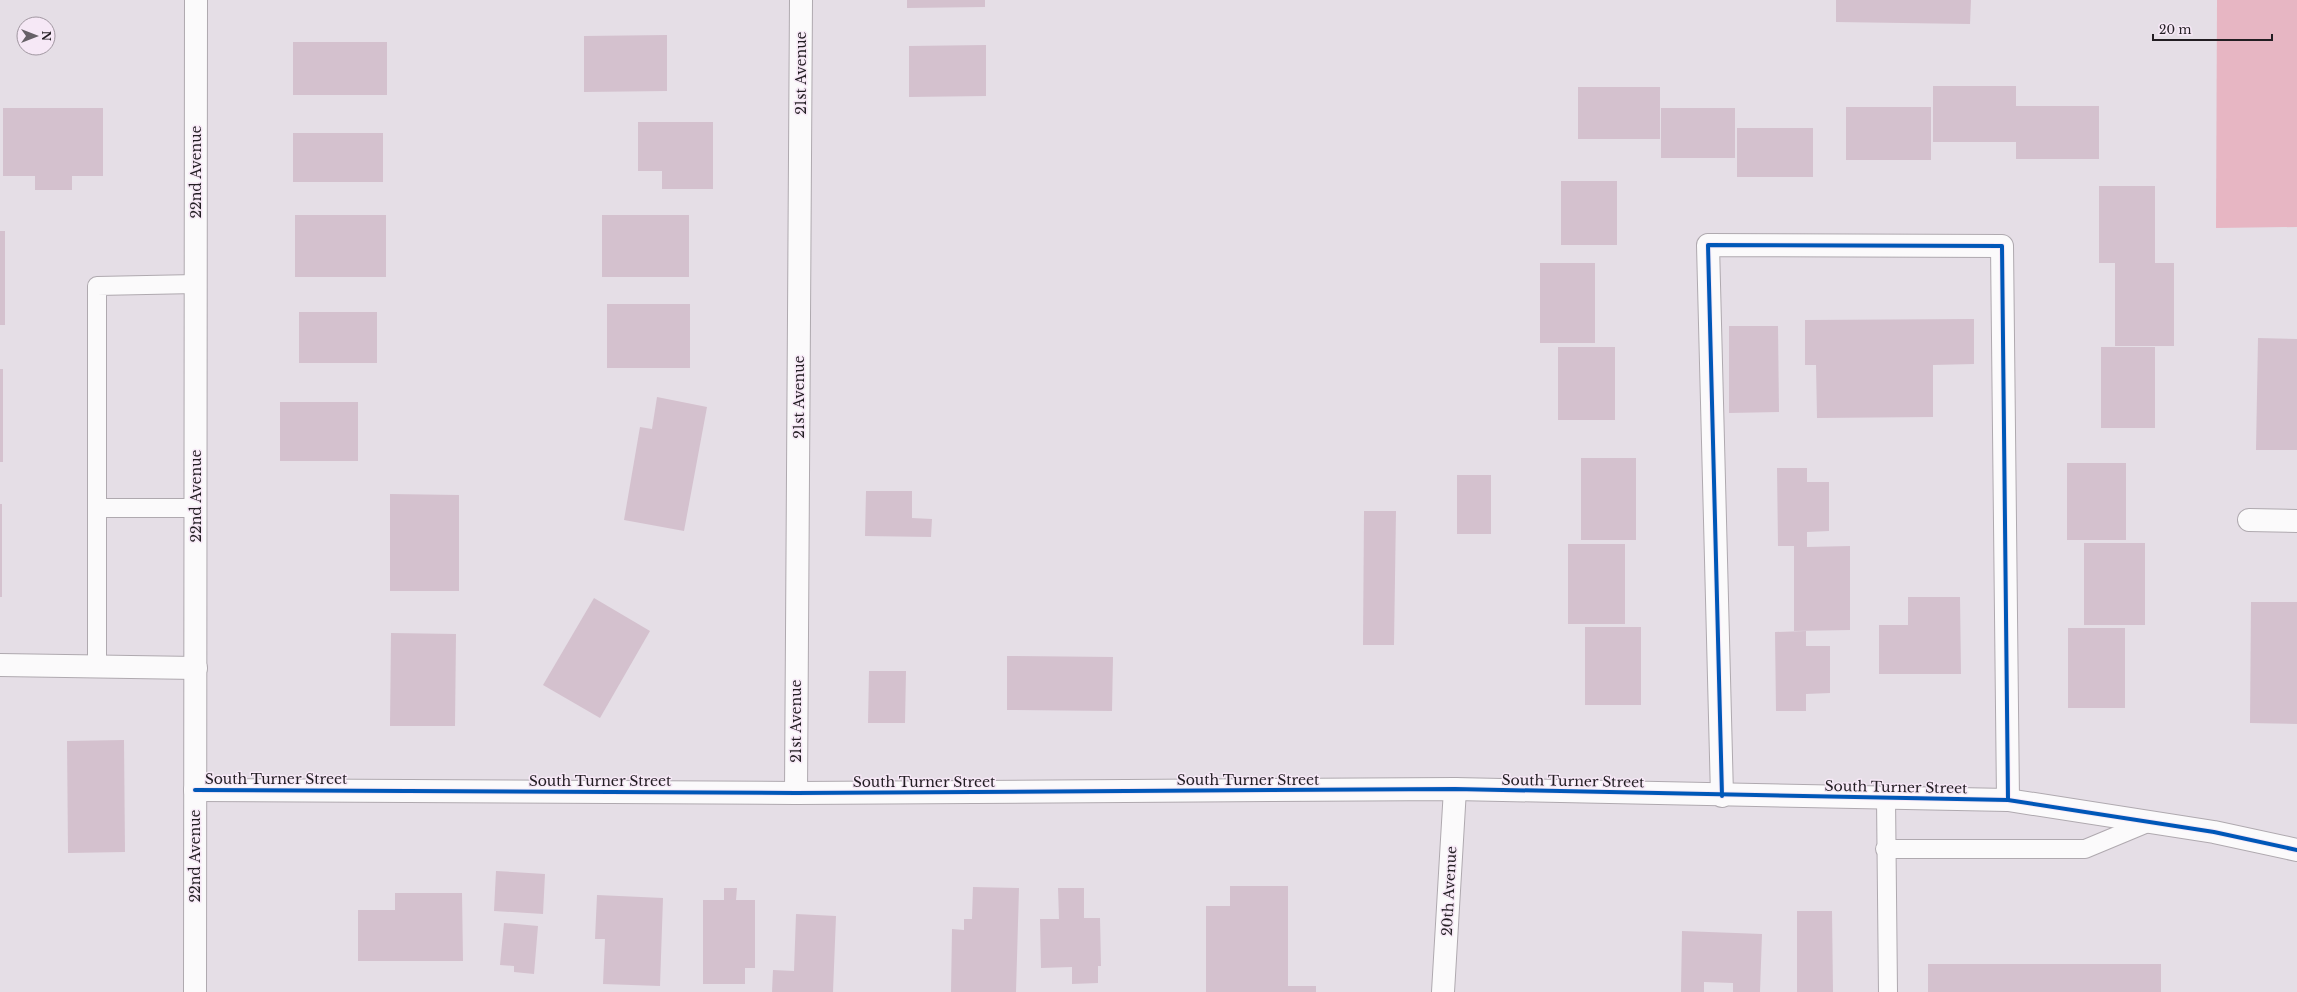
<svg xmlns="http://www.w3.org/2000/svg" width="2297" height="992" viewBox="0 0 2297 992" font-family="'Libre Baskerville',serif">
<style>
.green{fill:#e7b6c3}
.building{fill:#d4c1ce}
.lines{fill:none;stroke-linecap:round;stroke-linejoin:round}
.lane-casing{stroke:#afa9af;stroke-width:20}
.street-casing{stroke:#afa9af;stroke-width:24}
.lane{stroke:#fbfafb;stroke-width:18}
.street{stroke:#fbfafb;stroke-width:22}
.cycleway-casing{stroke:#f6e8f6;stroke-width:6}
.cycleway{stroke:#0057b8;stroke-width:4}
.labels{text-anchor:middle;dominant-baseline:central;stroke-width:3;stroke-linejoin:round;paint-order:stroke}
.street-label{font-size:14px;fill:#221d22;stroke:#f6e8f6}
</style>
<rect width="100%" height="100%" fill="#e5dee6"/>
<polygon class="green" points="2217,0 2297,0 2297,227 2216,228"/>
<g class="building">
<polygon points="907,0 985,0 985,7 907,8"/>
<polygon points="1836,0 1971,0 1970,24 1836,22"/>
<polygon points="667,35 667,91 584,92 584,36"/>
<rect x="293" y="42" width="94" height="53"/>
<polygon points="986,45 986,96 909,97 909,46"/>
<polygon points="1933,86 2016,86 2016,106 2099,106 2099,159 2016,159 2016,142 1933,142"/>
<rect x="1578" y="87" width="82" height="52"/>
<rect x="1846" y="107" width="85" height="53"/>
<polygon points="3,108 103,108 103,176 72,176 72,190 35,190 35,176 3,176"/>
<rect x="1661" y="108" width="74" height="50"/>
<polygon points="638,122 713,122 713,189 662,189 662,171 638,171"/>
<rect x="1737" y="128" width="76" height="49"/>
<rect x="293" y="133" width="90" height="49"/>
<rect x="1561" y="181" width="56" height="64"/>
<polygon points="2099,186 2155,186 2155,263 2174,263 2174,346 2115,346 2115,263 2099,263"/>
<rect x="295" y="215" width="91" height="62"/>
<rect x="602" y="215" width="87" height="62"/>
<rect x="0" y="231" width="5" height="94"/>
<rect x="1540" y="263" width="55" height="80"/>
<rect x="607" y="304" width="83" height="64"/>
<rect x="299" y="312" width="78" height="51"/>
<polygon points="1974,319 1974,364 1933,365 1933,417 1817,418 1816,365 1805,365 1805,320"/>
<polygon points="1729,326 1778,326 1779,412 1729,413"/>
<polygon points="2258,338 2297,339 2297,450 2256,450"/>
<rect x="1558" y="347" width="57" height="73"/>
<rect x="2101" y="347" width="54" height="81"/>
<rect x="0" y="369" width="3" height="93"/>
<polygon points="657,397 707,407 684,531 624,520 640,427 652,429"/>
<rect x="280" y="402" width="78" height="59"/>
<rect x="1581" y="458" width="55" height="82"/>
<rect x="2067" y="463" width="59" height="77"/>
<polygon points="1777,468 1807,468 1807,482 1829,482 1829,531 1807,532 1807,547 1850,546 1850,630 1794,631 1794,546 1778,546"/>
<rect x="1457" y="475" width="34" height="59"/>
<polygon points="866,491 912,491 912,518 932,519 931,537 865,536"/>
<polygon points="390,494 459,495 459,591 390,591"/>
<rect x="0" y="504" width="2" height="93"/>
<polygon points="1364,511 1396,511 1394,645 1363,645"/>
<rect x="2084" y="543" width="61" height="82"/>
<rect x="1568" y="544" width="57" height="80"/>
<polygon points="1908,597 1960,597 1961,674 1879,674 1879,625 1908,625"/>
<polygon points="594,598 650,631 600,718 543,685"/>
<polygon points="2251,602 2297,602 2297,724 2250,723"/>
<rect x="1585" y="627" width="56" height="78"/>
<rect x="2068" y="628" width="57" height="80"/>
<polygon points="1806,631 1806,646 1830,646 1830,693 1806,694 1806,711 1776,711 1775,632"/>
<polygon points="391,633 456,634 455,726 390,726"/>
<polygon points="1007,656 1113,657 1112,711 1007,710"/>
<polygon points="869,671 906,671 905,723 868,723"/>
<polygon points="124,740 125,852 68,853 67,741"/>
<polygon points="496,871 545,874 543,914 494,911"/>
<polygon points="1230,886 1288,886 1288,986 1316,986 1316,992 1206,992 1206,906 1230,906"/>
<polygon points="973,887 1019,888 1016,992 951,992 952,929 964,930 964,919 972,919"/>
<polygon points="724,888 737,888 736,900 755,900 755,968 745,968 745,984 703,984 703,900 724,900"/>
<polygon points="1058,888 1084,888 1084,918 1100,918 1101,966 1098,966 1098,983 1072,984 1072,967 1041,968 1040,919 1059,919"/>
<polygon points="395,893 462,893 463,961 358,961 358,910 395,910"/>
<polygon points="597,895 663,898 660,986 603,984 605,939 595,939"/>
<polygon points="1797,911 1832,911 1833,992 1797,992"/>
<polygon points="796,914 836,916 833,992 772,992 773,970 794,971"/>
<polygon points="504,923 538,926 534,974 514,972 514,966 500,965"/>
<polygon points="1682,931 1762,934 1760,992 1733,992 1733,983 1704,982 1704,992 1681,992"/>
<rect x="1928" y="964" width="233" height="28"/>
</g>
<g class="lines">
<defs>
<g id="lane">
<polyline points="97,508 196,508"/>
<polyline points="97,667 97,286 196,284"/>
<polyline points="1886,798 1888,992"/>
<polyline points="1885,849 2085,849 2150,822"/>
</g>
<g id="street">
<polyline points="2249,520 2297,521"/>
<polyline points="0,665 196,668"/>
<polyline points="195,790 796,793 1455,789 2008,800 2214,832 2297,850"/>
<polyline points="796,793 801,0"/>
<polyline points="1722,796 1708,245 2002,246 2008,800"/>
<polyline points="195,992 196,0"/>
<polyline points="1443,992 1455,789"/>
</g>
</defs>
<use href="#lane" class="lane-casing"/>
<use href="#street" class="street-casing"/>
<use href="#lane" class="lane"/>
<use href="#street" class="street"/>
<defs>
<g id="cycleway">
<polyline points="195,790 796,793 1455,789 2008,800 2214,832 2297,850"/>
<polyline points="1722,796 1708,245 2002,246 2008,800"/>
</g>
</defs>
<use href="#cycleway" class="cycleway-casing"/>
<use href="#cycleway" class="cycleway"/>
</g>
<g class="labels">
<g class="street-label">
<text transform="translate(801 73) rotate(-90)">21st Avenue</text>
<text transform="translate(196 172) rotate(-90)">22nd Avenue</text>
<text transform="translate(799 397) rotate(-90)">21st Avenue</text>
<text transform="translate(196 496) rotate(-90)">22nd Avenue</text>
<text transform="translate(796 721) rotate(-90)">21st Avenue</text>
<text x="276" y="779">South Turner Street</text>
<text x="1248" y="780">South Turner Street</text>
<text x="600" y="781">South Turner Street</text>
<text transform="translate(1573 781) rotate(1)">South Turner Street</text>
<text x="924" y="782">South Turner Street</text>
<text transform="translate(1896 787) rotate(1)">South Turner Street</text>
<text transform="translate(195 856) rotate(-90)">22nd Avenue</text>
<text transform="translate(1449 891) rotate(-87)">20th Avenue</text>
</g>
</g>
<g transform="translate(36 36) rotate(90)"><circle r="19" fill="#f6e8f6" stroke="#a197a1"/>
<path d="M0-3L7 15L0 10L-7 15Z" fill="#666167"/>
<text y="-6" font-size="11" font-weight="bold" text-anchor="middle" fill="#221d22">N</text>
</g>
<path d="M2153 34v6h119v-6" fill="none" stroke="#221d22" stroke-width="2"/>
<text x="2159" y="34" font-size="12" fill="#221d22" stroke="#f6e8f6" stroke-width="3" paint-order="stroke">20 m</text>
</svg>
